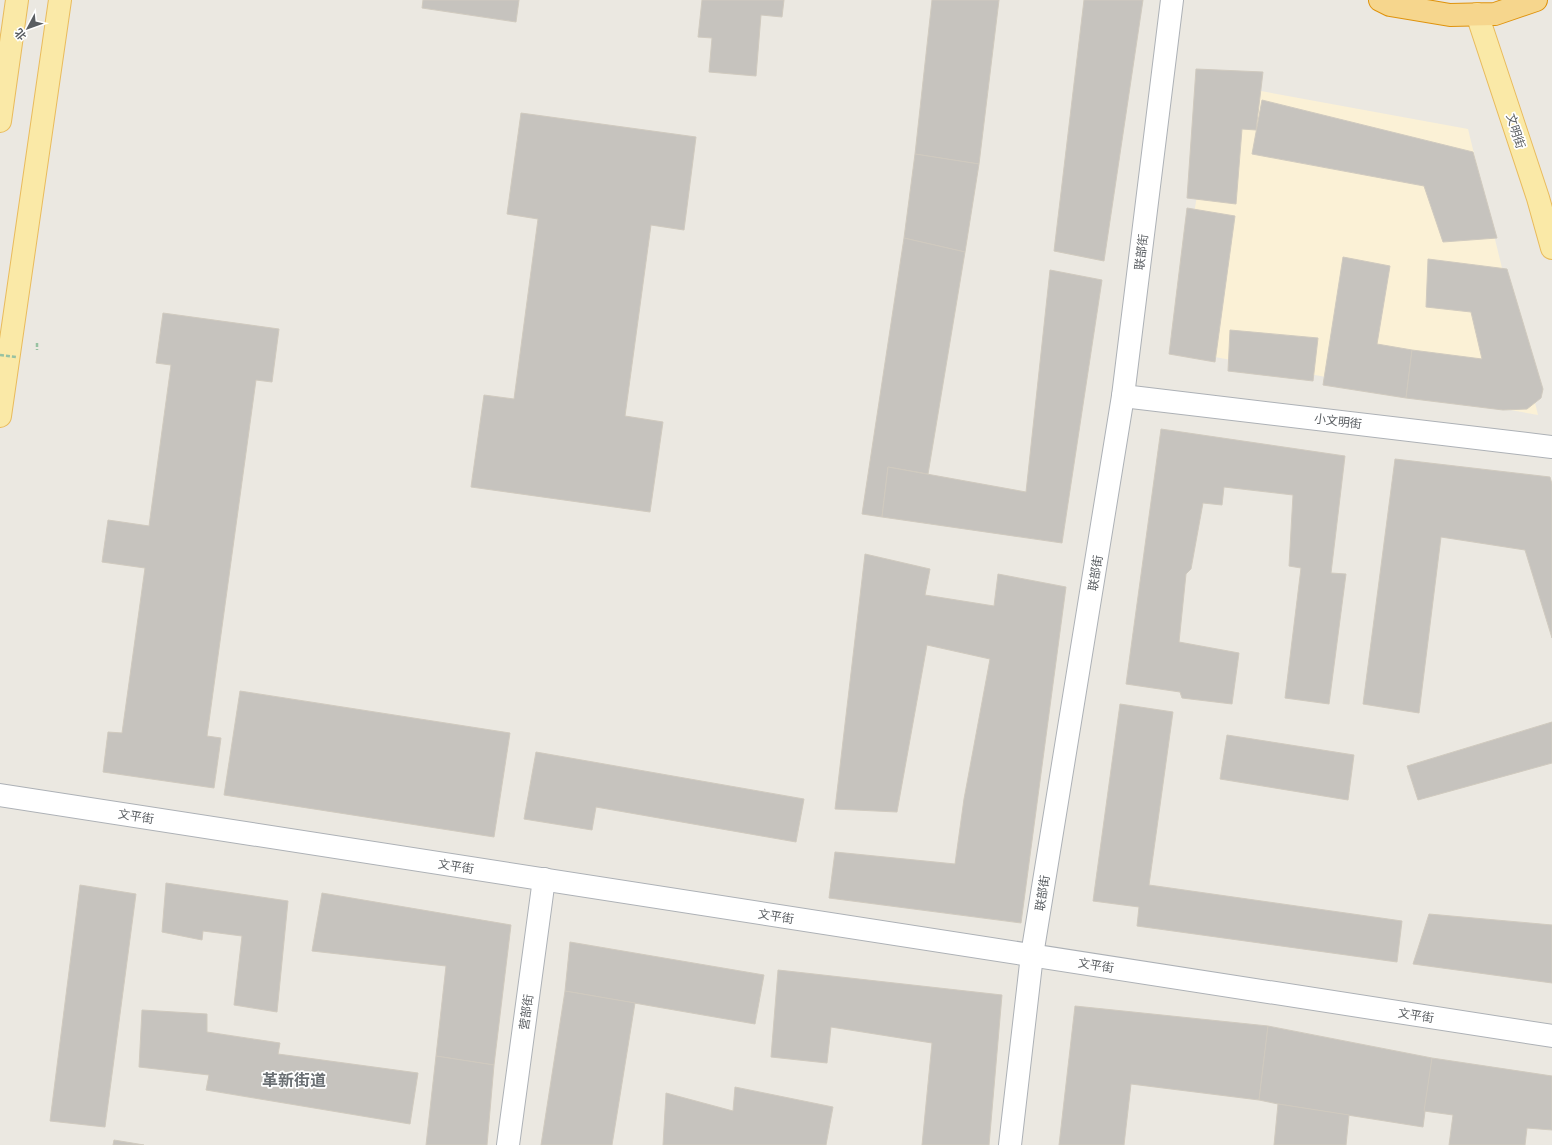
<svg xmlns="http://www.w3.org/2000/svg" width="1552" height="1145" viewBox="0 0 1552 1145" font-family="'PT Sans','Noto Sans SC',sans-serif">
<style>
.commercial{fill:#fbf1d6}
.building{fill:#c6c3be;stroke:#d0cabf}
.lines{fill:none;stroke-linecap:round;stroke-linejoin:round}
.secondary-casing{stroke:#adb1b6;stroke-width:24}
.primary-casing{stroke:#e9bb5c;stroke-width:24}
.highway-casing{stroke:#df930d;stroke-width:24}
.path{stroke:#98c2a2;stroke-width:2.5;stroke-dasharray:4 2;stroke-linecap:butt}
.secondary{stroke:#fff;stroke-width:22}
.primary{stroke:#fae9a7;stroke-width:22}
.highway{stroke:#f6d68d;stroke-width:22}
.path-bridge{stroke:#98c2a2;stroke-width:2.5;stroke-dasharray:4 2;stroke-linecap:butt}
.labels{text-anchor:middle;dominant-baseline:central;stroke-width:3.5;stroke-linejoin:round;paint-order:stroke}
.street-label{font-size:12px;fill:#595d61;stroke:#fff}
.district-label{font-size:16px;font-weight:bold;fill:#6a6f73;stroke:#fff}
</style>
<rect width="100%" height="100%" fill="#ebe8e1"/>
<polygon class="commercial" points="1217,83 1468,129 1538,415 1170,349"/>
<g class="building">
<polygon points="423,0 519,0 516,22 422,8"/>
<polygon points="702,0 784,0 782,17 761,15 756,76 709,72 712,38 698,37"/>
<polygon points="932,0 999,0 979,164 915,154"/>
<polygon points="1084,0 1143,0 1104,261 1054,251"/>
<polygon points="1196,69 1263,72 1256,130 1242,129 1236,204 1187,198"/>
<polygon points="1262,100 1473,152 1497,238 1443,242 1424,186 1252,154"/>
<polygon points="521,113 696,137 684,230 651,225 625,416 663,422 650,512 471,487 484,395 514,399 538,219 507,214"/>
<polygon points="915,154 979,164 965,252 904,238"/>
<polygon points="1187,208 1235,216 1215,362 1169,354"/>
<polygon points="904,238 965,252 928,474 888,467 882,517 862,514"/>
<polygon points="1343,257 1390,266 1377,344 1412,350 1406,398 1323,385"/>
<polygon points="1428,259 1507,269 1543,389 1541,398 1527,409 1503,410 1406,398 1412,350 1482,359 1471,312 1426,307"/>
<polygon points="1050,270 1102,280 1062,543 882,517 888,467 1026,492"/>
<polygon points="163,313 279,329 272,382 256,380 207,736 221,738 214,788 103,772 108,732 122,733 145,568 102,562 108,520 149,526 171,365 156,363"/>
<polygon points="1230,330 1318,338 1313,381 1228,371"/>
<polygon points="1161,429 1345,456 1331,573 1346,574 1329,704 1285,698 1301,568 1289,566 1293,495 1224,487 1222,505 1203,503 1191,569 1186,574 1179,642 1239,653 1232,704 1182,698 1180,692 1126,684"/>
<polygon points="1395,459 1550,477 1552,484 1552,638 1525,550 1441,537 1419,713 1363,704"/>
<polygon points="865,554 930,569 925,595 994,606 998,574 1066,587 1021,923 829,898 835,852 955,864 964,799 990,659 927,645 897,812 835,809"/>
<polygon points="240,691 510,733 494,837 224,795"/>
<polygon points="1120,704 1173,712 1149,885 1402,921 1397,962 1137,926 1139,907 1093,901"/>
<polygon points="1552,722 1552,763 1418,800 1407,766"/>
<polygon points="1227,735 1354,755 1348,800 1220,779"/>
<polygon points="536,752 804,799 796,842 596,807 592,830 524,819"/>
<polygon points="166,883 288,901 277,1012 234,1005 242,936 203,931 202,940 162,932"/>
<polygon points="80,885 136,894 105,1127 50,1121"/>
<polygon points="322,893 511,925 494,1065 436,1056 446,966 312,951"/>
<polygon points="1429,914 1552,925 1552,983 1413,964"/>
<polygon points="570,942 764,975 755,1024 565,991"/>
<polygon points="778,970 1002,995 989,1145 922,1145 932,1043 831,1027 827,1063 771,1057"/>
<polygon points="565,991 635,1003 612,1145 541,1145"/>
<polygon points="1075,1006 1268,1026 1259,1100 1131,1084 1124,1145 1059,1145"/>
<polygon points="142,1010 207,1014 207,1032 280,1043 278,1054 418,1073 410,1124 206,1090 209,1075 139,1067"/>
<polygon points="1268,1026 1432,1058 1423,1127 1278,1104 1259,1100"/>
<polygon points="436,1056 494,1065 487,1145 426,1145"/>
<polygon points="1432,1058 1552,1076 1552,1130 1527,1128 1525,1145 1449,1145 1453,1115 1424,1111"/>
<polygon points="735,1087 833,1107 826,1145 663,1145 666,1093 733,1111"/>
<polygon points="1278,1104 1349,1115 1346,1145 1274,1145"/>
<polygon points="114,1140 144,1145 113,1145"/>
</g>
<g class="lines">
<defs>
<g id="secondary">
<polyline points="1123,396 1552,447"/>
<polyline points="0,795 1552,1036"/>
<polyline points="508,1145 544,879"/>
<polyline points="1010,1145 1032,955 1123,396 1172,0"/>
</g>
<g id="primary">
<polyline points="1477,14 1538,198 1552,248"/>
<polyline points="0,121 17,0"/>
<polyline points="0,416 60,0"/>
</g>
<polyline id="highway" points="1380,0 1390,5 1450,15 1495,14 1536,0"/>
</defs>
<use href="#secondary" class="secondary-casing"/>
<use href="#primary" class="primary-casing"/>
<use href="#highway" class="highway-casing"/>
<polyline class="path" points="37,343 37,350"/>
<use href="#secondary" class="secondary"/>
<use href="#primary" class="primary"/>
<use href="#highway" class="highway"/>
<polyline class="path-bridge" points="0,355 16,357"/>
</g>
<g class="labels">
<g class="street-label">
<text transform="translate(1516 131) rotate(72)">文明街</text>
<text transform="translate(1141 252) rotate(-83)">联部街</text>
<text transform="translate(1338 421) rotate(7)">小文明街</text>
<text transform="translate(1095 573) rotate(-81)">联部街</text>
<text transform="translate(136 816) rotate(9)">文平街</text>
<text transform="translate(456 866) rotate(9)">文平街</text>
<text transform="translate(1042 893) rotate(-81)">联部街</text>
<text transform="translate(776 916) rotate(9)">文平街</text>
<text transform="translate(1096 965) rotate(9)">文平街</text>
<text transform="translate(526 1012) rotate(-82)">营部街</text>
<text transform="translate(1416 1015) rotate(9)">文平街</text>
</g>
<g class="district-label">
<text x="294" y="1080">革新街道</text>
</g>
</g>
<g transform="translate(28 28) rotate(229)" stroke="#ffffff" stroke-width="3" paint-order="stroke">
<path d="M0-3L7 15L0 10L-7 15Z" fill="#595d61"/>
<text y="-6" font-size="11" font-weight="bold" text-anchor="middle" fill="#595d61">北</text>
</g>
</svg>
